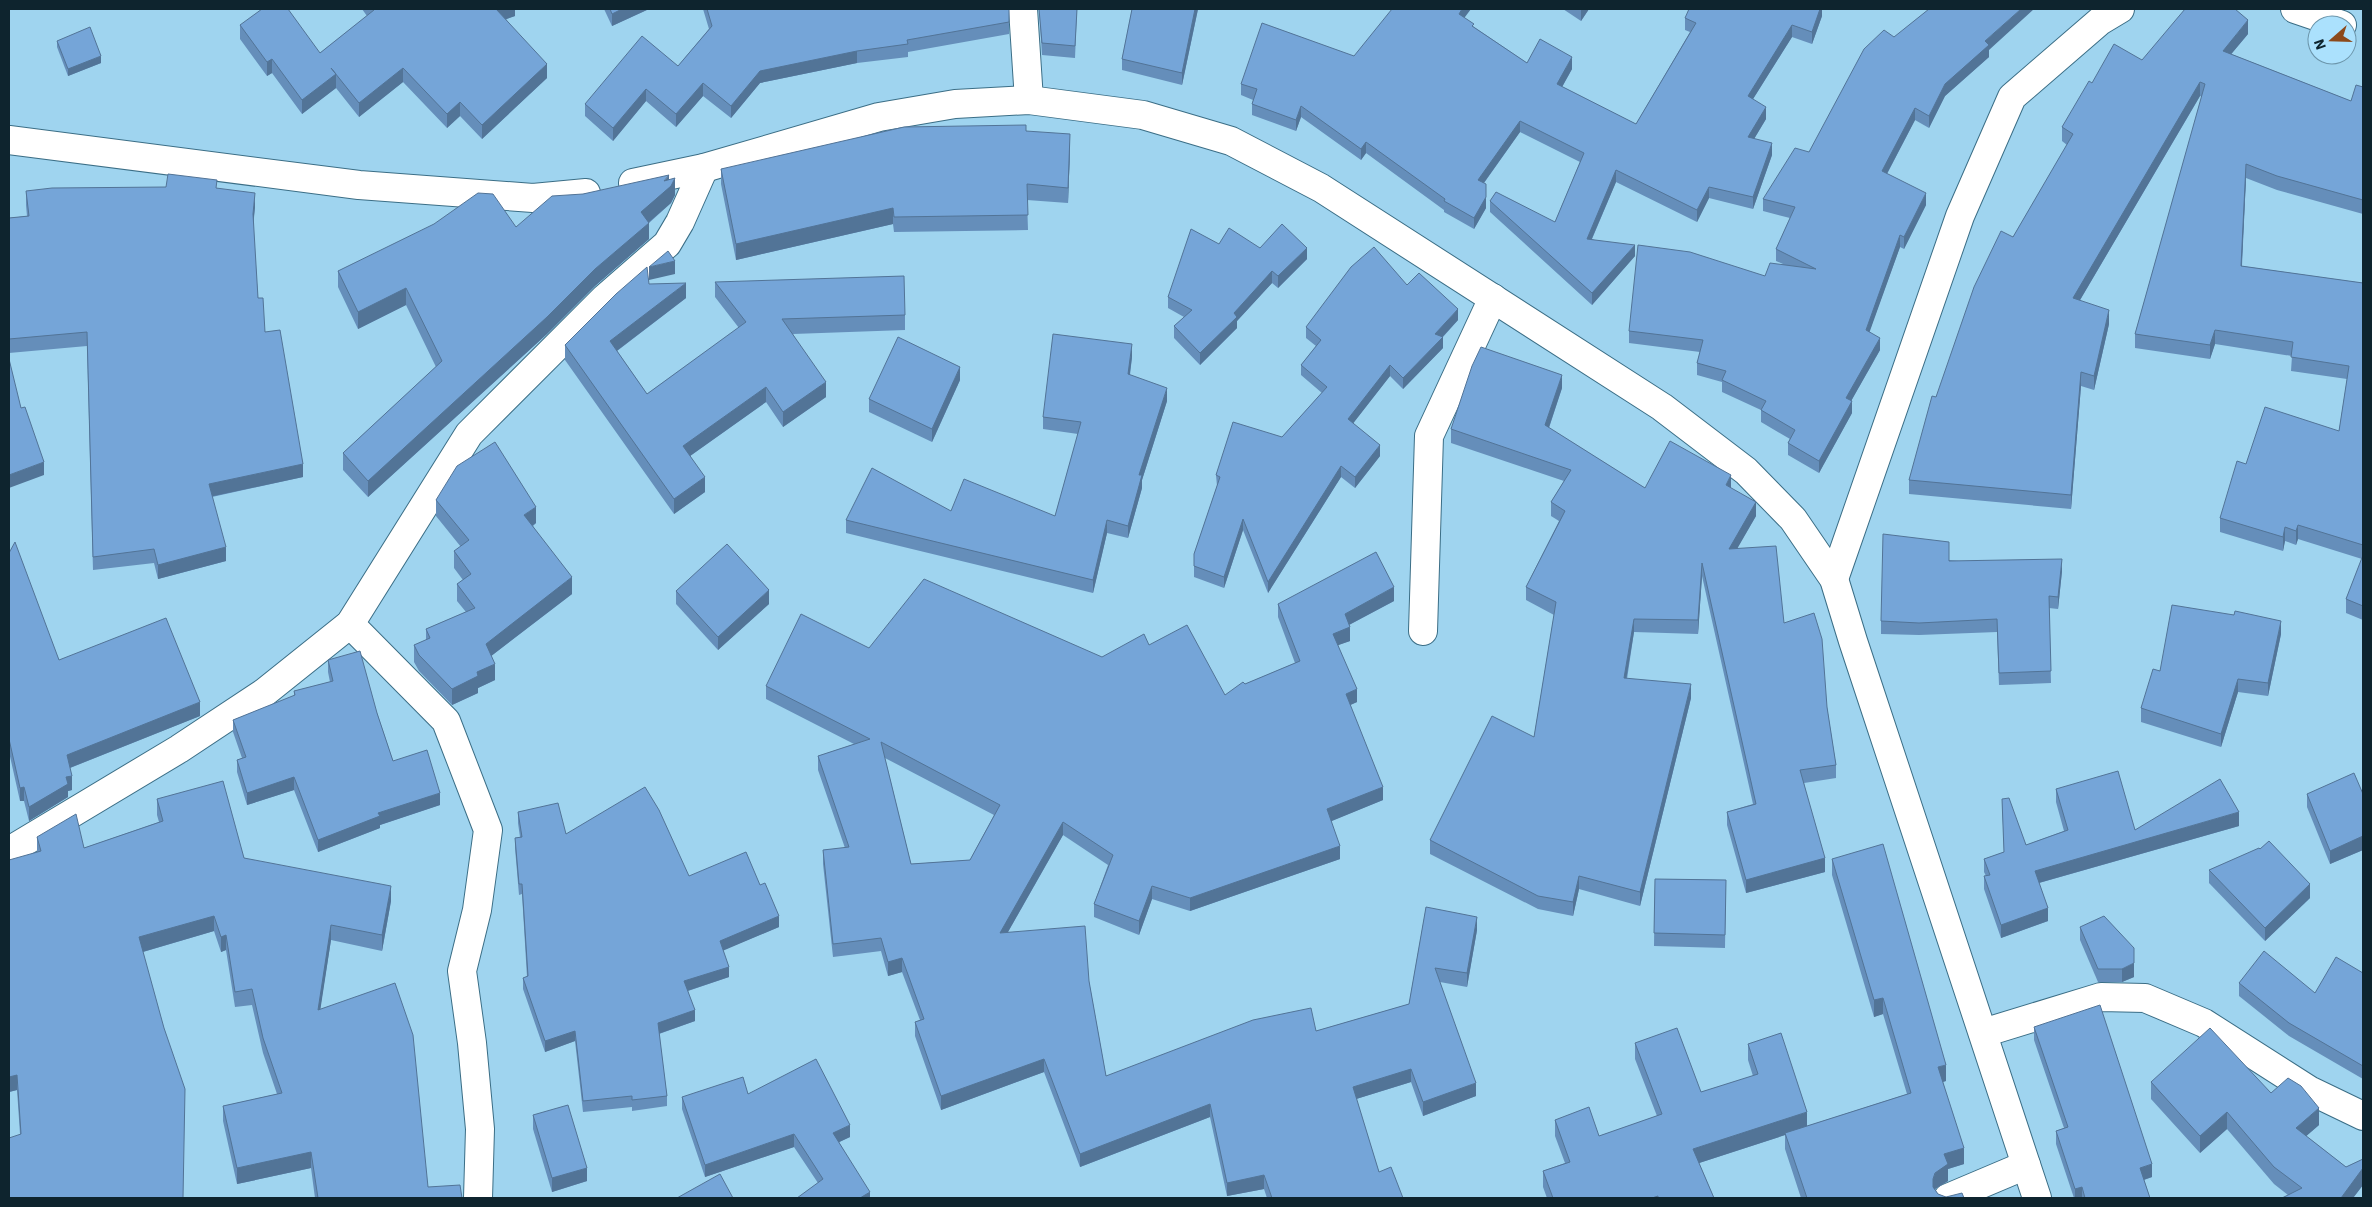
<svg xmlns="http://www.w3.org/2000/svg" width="2372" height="1207" viewBox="0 0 2372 1207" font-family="'IBM Plex Sans',sans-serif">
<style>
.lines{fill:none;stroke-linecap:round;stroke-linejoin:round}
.street-casing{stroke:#3b6e86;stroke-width:30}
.secondary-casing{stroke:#3b6e86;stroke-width:30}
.street{stroke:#fff;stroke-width:28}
.secondary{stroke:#fff;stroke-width:28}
.wall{fill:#658eba;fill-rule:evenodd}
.shaded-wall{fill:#527497}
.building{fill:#75a5d8;stroke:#527497;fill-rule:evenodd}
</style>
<rect width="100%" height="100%" fill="#9fd4ef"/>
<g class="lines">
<defs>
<g id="street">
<polyline points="1023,9 1029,100"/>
<polyline points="2295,9 2342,25"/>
<polyline points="350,624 446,721 488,830 477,910 462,971 472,1043 480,1129 478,1198"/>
<polyline points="1423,631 1429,436 1493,298"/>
<polyline points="9,851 179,749 265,692 350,624 469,434 605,298 667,244 680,222 704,168"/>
<polyline points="1983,1033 2101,997 2145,998 2204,1023 2309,1090 2363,1116"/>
<polyline points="1948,1198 2026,1165"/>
</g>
<g id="secondary">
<polyline points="9,140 359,185 533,198 586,193"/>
<polyline points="633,183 704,168 879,117 955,104 1029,100 1143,115 1231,141 1321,188 1662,407 1746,471 1793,519 1834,579 1853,641 2037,1198"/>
<polyline points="1834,579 1960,216 2012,97 2100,21 2120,9"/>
</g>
</defs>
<use href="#street" class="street-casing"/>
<use href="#secondary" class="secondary-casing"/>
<use href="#street" class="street"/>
<use href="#secondary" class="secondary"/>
</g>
<g class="wall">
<polygon points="362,9 515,9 515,16 506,19 547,78 482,139 460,116 447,128 403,82 359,117 336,88 302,114 272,73 267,76 240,39 240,25 320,53 367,16"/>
<polygon points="604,9 649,9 612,26"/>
<polygon points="703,9 1009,9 1009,34 908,52 908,57 857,63 760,83 731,118 703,96 676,127 646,101 613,141 585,116 585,104 678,66 709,29"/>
<polygon points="1039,9 1077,9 1075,58 1042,55"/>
<polygon points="1132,9 1198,9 1182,85 1122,70 1122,59"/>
<polygon points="1563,9 1589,9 1581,21"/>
<polygon points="1822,9 1822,16 1812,44 1792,37 1753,99 1766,119 1754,139 1772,155 1753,209 1709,198 1697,222 1616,182 1592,239 1635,256 1592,305 1490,212 1490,201 1555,222 1580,162 1520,132 1484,183 1486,208 1474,229 1444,212 1444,210 1366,153 1361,160 1301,117 1296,131 1252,115 1252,104 1253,100 1241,95 1241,84 1354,56 1464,18 1474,27 1527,63 1572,69 1562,87 1636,124 1690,32 1685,30 1685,18"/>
<polygon points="2248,34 2231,54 2351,101 2363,87 2363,214 2277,190 2246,178 2242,266 2363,283 2363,620 2346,613 2346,599 2362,559 2298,539 2296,545 2285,541 2283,551 2220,532 2220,518 2246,464 2339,431 2347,379 2291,371 2292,356 2215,344 2210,359 2135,348 2135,334 2202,97 2200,96 2080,300 2109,324 2094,390 2081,386 2071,509 1909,494 1909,480 1936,397 2013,237 2067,145 2062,141 2062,127 2092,83 2142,60"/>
<polygon points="1894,37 1989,50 1989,57 1945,96 1929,128 1915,120 1887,174 1926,205 1904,249 1900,247 1869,332 1880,350 1851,401 1852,413 1819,473 1788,455 1788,443 1790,439 1761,422 1761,410 1722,392 1722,382 1697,375 1697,363 1700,352 1629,343 1629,331 1765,276 1783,264 1776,261 1776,249 1790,218 1763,211 1763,199 1809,152"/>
<polygon points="57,41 101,63 68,76 57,47"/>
<polygon points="1026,131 1070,150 1068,203 1027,200 1028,230 894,232 893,224 736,260 721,184 721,169"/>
<polygon points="669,180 675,195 671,203 649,223 649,239 595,286 547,334 368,497 343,470 343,453 436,367 406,305 358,329 338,287 338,271 516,227 583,194"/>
<polygon points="217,188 255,207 253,223 258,298 265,332 303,477 212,497 226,561 158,579 154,563 93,570 87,346 9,353 9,218 27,216 26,205 26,191"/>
<polygon points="1219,244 1260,248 1307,259 1278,288 1272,283 1237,321 1237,328 1200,365 1174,338 1174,326 1184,317 1168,308 1168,297"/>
<polygon points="715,282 905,315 905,330 793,334 826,397 783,427 766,402 690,456 705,492 674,514 565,360 565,345 649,284 686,298 617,351 647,394 739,328 715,297"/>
<polygon points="1458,320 1443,337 1443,348 1403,389 1390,376 1353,423 1380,456 1355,488 1341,477 1268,593 1243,530 1224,588 1194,577 1194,554 1217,486 1216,475 1282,437 1322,393 1301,375 1301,365 1316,346 1306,338 1306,327"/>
<polygon points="1132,357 1130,375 1167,401 1142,480 1142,488 1128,538 1107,533 1093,593 846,533 846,520 951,511 1055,516 1078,434 1043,429 1043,417"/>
<polygon points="960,380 932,442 869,412 869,399"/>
<polygon points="1562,388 1549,428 1645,488 1731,488 1756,516 1737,548 1784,623 1827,707 1836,765 1836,778 1804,783 1825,872 1746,893 1727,825 1727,812 1753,804 1702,576 1698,634 1634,632 1627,679 1691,698 1640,906 1579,889 1573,916 1538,909 1430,854 1430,840 1534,737 1554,615 1526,600 1526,587 1559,521 1551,516 1551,502 1564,481 1451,443 1451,429"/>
<polygon points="436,500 536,523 533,526 572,594 491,656 495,680 478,688 478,693 452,705 419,671 414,662 414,645 426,640 426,629 466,612 457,601 457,584 463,580 454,568 454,551 461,547 436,516"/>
<polygon points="9,553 59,660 200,716 70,768 72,790 68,791 68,797 29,821 24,801 20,801 9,752"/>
<polygon points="1949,560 2062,571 2058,609 2049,608 2051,683 1999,685 1997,632 1919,635 1881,634 1881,621"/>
<polygon points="676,591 769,604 718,650 676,604"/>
<path d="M1394 601 1349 625 1350 641 1338 645 1357 702 1350 705 1383 800 1331 821 1340 859 1190 911 1152 899 1139 935 1094 917V904L1108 865 1063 835 1008 932 1089 981 1106 1076 1316 1031 1409 1004 1426 907 1477 930 1467 987 1440 982 1476 1096 1423 1116 1411 1082 1356 1099 1379 1172 1403 1198H1267L1264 1189 1227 1196 1210 1117 1080 1167 1044 1072 941 1110 915 1036V1022L920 1020 902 972 888 976 881 951 833 957 823 864V850L845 848 818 770V756L854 744 766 699V686L869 648 1102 657 1149 645 1225 695 1245 684 1295 663 1278 617V604ZM885 758 994 815 970 860 911 864Z"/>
<polygon points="2281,634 2268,696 2238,692 2221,747 2141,722 2141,708 2160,671"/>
<polygon points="328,660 377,713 393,761 440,805 380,825 380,828 318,852 294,790 247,805 237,772 237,760 242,758 233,732 233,720 294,696 294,691 330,682 328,672"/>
<polygon points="2056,789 2135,830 2239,826 2039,883 2048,921 2001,938 1984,889 1984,876 1986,876 1984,872 1984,859 2004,852 2002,799 2026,845 2064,831 2056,802"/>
<polygon points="2307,794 2363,794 2363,850 2330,864 2307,807"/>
<polygon points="157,799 244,858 391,901 382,951 331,940 320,1009 428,1187 462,1198 315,1198 311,1168 237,1184 223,1121 223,1106 277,1094 263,1053 252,1005 235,1007 226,950 221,952 214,931 143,952 183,1198 20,1134 17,1090 9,1092 37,852 37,837 84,848 159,822 157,815"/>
<polygon points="518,812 566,834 689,876 760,885 779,927 723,950 729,977 688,991 695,1021 659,1034 667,1096 667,1106 632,1111 632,1107 583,1112 575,1041 545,1052 523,989 523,978 527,977 522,894 519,895 515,848 515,838 520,837 518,823"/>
<polygon points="2260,849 2310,898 2265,941 2209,883 2209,870"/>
<polygon points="1832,859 1946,1081 1943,1082 1964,1164 1948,1169 1948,1181 1935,1189 1938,1194 1946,1197 1964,1198 1801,1198 1785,1149 1785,1135 1699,1163 1714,1198 1547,1198 1543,1187 1543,1171 1565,1163 1555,1136 1555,1120 1599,1136 1657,1116 1635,1059 1635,1043 1701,1092 1753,1076 1748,1060 1748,1044 1807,1126 1907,1094 1883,1014 1874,1017 1832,875"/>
<polygon points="1655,879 1726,880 1725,948 1654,946"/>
<polygon points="2080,927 2134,977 2122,982 2098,982 2080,940"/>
<polygon points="2363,973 2363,1079 2289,1036 2239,996 2239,983 2315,993"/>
<polygon points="2034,1027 2152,1177 2144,1180 2150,1198 2074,1198 2056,1144 2056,1131 2064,1128 2034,1040"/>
<polygon points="2151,1082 2271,1093 2319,1125 2306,1136 2346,1167 2363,1159 2363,1185 2353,1198 2282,1198 2288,1195 2274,1184 2227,1129 2200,1153 2151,1099"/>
<polygon points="748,1094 850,1137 839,1142 870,1198 818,1183 794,1147 705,1177 682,1109 682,1097"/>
<polygon points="533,1115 587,1181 552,1192 533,1129"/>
</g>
<g class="shaded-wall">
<polygon points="496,9 515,9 515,16 496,23"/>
<polygon points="622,9 649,9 612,26 612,14"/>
<polygon points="1195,9 1198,9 1182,85 1182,73"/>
<polygon points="1462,9 1471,9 1459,25 1459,14"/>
<polygon points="1581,9 1589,9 1581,21"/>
<polygon points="1820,9 1822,9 1822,16 1812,44 1812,32"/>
<polygon points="2021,9 2034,9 1989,50 1989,57 1945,96 1929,128 1929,116 1945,84 1985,41"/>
<polygon points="2248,20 2248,34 2223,64 2223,51"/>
<polygon points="1792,25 1792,37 1748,107 1748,96"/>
<polygon points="857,51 857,63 760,83 731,118 731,106 760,71"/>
<polygon points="101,56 101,63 68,76 68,69"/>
<polygon points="1572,57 1572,69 1557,96 1557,84"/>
<polygon points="272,59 272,73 267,76 267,62"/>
<polygon points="547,64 547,78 482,139 482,125"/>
<polygon points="403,68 403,82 359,117 359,103"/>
<polygon points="336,74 336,88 302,114 302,100"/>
<polygon points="2200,82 2200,96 2073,312 2073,298"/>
<polygon points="703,83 703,96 676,127 676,114"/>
<polygon points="646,89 646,101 613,141 613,128"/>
<polygon points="460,102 460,116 447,128 447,114"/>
<polygon points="1301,106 1301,117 1296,131 1296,120"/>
<polygon points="1766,107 1766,119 1748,149 1748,137"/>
<polygon points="1915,108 1915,120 1882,183 1882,171"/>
<polygon points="1520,121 1520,132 1478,191 1478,180"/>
<polygon points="1070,134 1070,150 1068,203 1068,188"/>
<polygon points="1366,142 1366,153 1361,160 1361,149"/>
<polygon points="1772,143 1772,155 1753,209 1753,197"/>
<polygon points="2246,164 2246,178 2241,280 2241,266"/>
<polygon points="1616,170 1616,182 1587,250 1587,239"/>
<polygon points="669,175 669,188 675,178 675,195 671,203 641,229 641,212"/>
<polygon points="1709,187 1709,198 1697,222 1697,210"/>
<polygon points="255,193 255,207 253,228 253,214"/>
<polygon points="1926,193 1926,205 1904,249 1904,237"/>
<polygon points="1486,197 1486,208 1474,229 1474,218"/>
<polygon points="893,208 893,224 736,260 736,244"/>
<polygon points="649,223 649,239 595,286 547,334 368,497 368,481 595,269"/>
<polygon points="1900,235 1900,247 1866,342 1866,330"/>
<polygon points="1635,245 1635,256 1592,305 1592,293"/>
<polygon points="1307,248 1307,259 1278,288 1278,276"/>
<polygon points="675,261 675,274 649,280 649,267"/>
<polygon points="1272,271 1272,283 1237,321 1237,328 1200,365 1200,353 1234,313"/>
<polygon points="686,283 686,298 610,356 610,341"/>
<polygon points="406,288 406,305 358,329 358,312"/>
<polygon points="1458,309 1458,320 1435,345 1435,334"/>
<polygon points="2109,310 2109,324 2094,390 2094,376"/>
<polygon points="2215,330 2215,344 2210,359 2210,345"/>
<polygon points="1443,337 1443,348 1403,389 1403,378"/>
<polygon points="1880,338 1880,350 1846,410 1846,398"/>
<polygon points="1132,344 1132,357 1128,387 1128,374"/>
<polygon points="1390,365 1390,376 1348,430 1348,419"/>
<polygon points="960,367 960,380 932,442 932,429"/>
<polygon points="2081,372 2081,386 2071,509 2071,495"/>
<polygon points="1562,375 1562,388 1545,439 1545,425"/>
<polygon points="826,382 826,397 783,427 783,412"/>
<polygon points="766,387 766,402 683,461 683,446"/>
<polygon points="1167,388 1167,401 1142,480 1142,488 1128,538 1128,526 1139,475"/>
<polygon points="1852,401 1852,413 1819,473 1819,461"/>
<polygon points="1380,445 1380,456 1355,488 1355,477"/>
<polygon points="44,462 44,475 9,488 9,475"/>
<polygon points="303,464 303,477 209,497 209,484"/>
<polygon points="1341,466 1341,477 1268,593 1268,582"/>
<polygon points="1731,475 1731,489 1726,485"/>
<polygon points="705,477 705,492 674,514 674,499"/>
<polygon points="1756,502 1756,516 1729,563 1729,549"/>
<polygon points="536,507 536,523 524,531 524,515"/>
<polygon points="1243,519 1243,530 1224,588 1224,577"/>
<polygon points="1107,520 1107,533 1093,593 1093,580"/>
<polygon points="2298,525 2298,539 2296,545 2296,531"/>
<polygon points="2285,527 2285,541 2283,551 2283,537"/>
<polygon points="226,547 226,561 158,579 158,565"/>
<polygon points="2062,559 2062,571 2058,609 2058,597"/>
<polygon points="1702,563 1702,576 1698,634 1698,620"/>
<polygon points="572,577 572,594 486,660 486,644"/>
<polygon points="1394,587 1394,601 1345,627 1345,614"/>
<polygon points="769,590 769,604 718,650 718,637"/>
<polygon points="1634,619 1634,632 1624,692 1624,678"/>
<polygon points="2281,621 2281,634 2268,696 2268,683"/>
<polygon points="1350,627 1350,641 1333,647 1333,634"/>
<polygon points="495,664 495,680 478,688 478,693 452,705 452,689 477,672"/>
<polygon points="2238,679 2238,692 2221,747 2221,734"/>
<polygon points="1691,684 1691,698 1640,906 1640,892"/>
<polygon points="1357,689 1357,702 1346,707 1346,694"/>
<polygon points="200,702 200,716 67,769 67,755"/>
<polygon points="72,776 72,790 68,791 68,797 29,821 29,807 66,777"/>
<polygon points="294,777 294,790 247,805 247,793"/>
<polygon points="24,787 24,801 20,801 20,788"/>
<polygon points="1383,787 1383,800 1327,823 1327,809"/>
<polygon points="440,793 440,805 380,825 380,828 318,852 318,840 378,813"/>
<polygon points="2239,812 2239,826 2035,884 2035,871"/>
<polygon points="1063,822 1063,835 1000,946 1000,933"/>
<polygon points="2363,836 2363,850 2330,864 2330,851"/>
<polygon points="1340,846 1340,859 1190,911 1190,898"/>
<polygon points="1825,858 1825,872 1746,893 1746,880"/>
<polygon points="1579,876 1579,889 1573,916 1573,902"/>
<polygon points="2310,884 2310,898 2265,941 2265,928"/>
<polygon points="391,886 391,901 382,951 382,935"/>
<polygon points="1152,886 1152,899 1139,935 1139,921"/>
<polygon points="2048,908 2048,921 2001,938 2001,925"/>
<polygon points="214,916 214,931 139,953 139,937"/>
<polygon points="779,916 779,927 720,952 720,941"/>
<polygon points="1477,917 1477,930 1467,987 1467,973"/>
<polygon points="331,925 331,940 318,1025 318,1010"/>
<polygon points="226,935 226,950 221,952 221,937"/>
<polygon points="902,958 902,972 888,976 888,962"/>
<polygon points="2134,963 2134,977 2122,982 2122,969"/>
<polygon points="729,967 729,977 684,992 684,981"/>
<polygon points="1883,998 1883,1014 1874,1017 1874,1000"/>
<polygon points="695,1010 695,1021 658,1034 658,1023"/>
<polygon points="575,1031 575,1041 545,1052 545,1041"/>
<polygon points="1044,1059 1044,1072 941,1110 941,1096"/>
<polygon points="1946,1065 1946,1081 1938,1083 1938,1067"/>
<polygon points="1411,1069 1411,1082 1353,1100 1353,1087"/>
<polygon points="17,1075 17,1090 9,1092 9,1077"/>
<polygon points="1476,1083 1476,1096 1423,1116 1423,1102"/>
<polygon points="1210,1104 1210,1117 1080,1167 1080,1154"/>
<polygon points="2319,1108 2319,1125 2296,1145 2296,1128"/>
<polygon points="1807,1112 1807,1128 1785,1133 1785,1135 1693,1165 1693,1149"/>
<polygon points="2227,1112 2227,1129 2200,1153 2200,1136"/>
<polygon points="850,1125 850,1137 833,1145 833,1133"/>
<polygon points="794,1134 794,1147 705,1177 705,1165"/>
<polygon points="1964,1148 1964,1164 1948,1169 1948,1181 1935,1189 1933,1196 1933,1179 1944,1154"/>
<polygon points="311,1152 311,1168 237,1184 237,1168"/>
<polygon points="2152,1164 2152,1177 2140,1181 2140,1168"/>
<polygon points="587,1168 587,1181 552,1192 552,1178"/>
<polygon points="2363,1168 2363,1185 2353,1198 2341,1198"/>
<polygon points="1264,1175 1264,1189 1227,1196 1227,1183"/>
<polygon points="2082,1187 2082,1198 2075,1198 2075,1189"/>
<polygon points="870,1192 870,1198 860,1198"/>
</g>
<g class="building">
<polygon points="262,9 288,9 320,53 374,10 373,9 498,9 496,9 547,64 482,125 460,102 447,114 403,68 359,103 331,68 336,74 302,100 272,59 267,62 240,25"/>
<polygon points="610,9 622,9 612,14"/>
<polygon points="707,9 1009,9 1009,22 907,40 908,44 857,51 760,71 731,106 703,83 676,114 646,89 613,128 585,104 642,36 678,66 712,26"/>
<polygon points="1039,9 1077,9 1075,46 1042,43"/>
<polygon points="1132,9 1195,9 1182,73 1122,59"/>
<polygon points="1392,9 1462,9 1459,14 1474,24 1472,26 1527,63 1540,39 1572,57 1557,84 1636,124 1696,23 1685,18 1689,9 1820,9 1812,32 1792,25 1748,96 1766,107 1748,137 1772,143 1753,197 1709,187 1697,210 1616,170 1587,239 1635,245 1592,293 1490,201 1496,192 1555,222 1584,153 1520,121 1478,180 1486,184 1486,197 1474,218 1444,201 1445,199 1366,142 1361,149 1301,106 1296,120 1252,104 1257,89 1241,84 1262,23 1354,56"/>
<polygon points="1929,9 2021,9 1985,41 1989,45 1945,84 1929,116 1915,108 1882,171 1926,193 1904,237 1900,235 1866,330 1880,338 1846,398 1852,401 1819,461 1788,443 1795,430 1761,410 1766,401 1722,380 1726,371 1697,363 1703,340 1629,331 1638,245 1690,252 1765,276 1770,263 1816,269 1776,249 1795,207 1763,199 1795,148 1809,152 1864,49 1884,30 1894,37"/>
<polygon points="2185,9 2235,9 2248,20 2223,51 2351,101 2356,85 2363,87 2363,200 2277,176 2246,164 2241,266 2363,283 2363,545 2298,525 2296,531 2285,527 2283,537 2220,518 2237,461 2246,464 2265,407 2339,431 2349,366 2291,357 2293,342 2215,330 2210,345 2135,334 2205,84 2200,82 2073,298 2109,310 2094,376 2081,372 2071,495 1909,480 1932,396 1936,397 1974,287 2001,231 2013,237 2073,134 2062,127 2089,81 2092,83 2114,44 2142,60"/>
<polygon points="90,27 101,56 68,69 57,41"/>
<polygon points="1026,125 1026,131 1070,134 1068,188 1027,184 1028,215 894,217 893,208 736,244 721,169 904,127"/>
<polygon points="168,174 217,180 216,188 255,193 253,214 258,298 263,298 265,332 280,330 303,464 209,484 226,547 158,565 154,549 93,557 87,332 9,339 9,218 29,216 26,191 52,188 166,187"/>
<polygon points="669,175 664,181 675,178 671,186 641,212 649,223 595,269 547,317 368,481 343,453 442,361 406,288 358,312 338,271 434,224 478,193 493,194 516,227 552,196 583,194"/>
<polygon points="1282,224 1307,248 1278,276 1272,271 1234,313 1237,317 1200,353 1174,326 1192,310 1168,297 1191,229 1219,244 1229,228 1260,248"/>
<polygon points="1374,247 1407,285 1419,273 1458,309 1435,334 1443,337 1403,378 1390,365 1348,419 1380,445 1355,477 1341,466 1268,582 1243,519 1224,577 1194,566 1194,554 1220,477 1216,475 1233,422 1282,437 1327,387 1301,365 1321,340 1306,327 1351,267"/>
<polygon points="668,251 675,261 649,267"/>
<polygon points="647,267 649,284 686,283 610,341 647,394 746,322 715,282 904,276 905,315 782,319 826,382 783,412 766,387 683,446 705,477 674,499 565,345 616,294"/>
<polygon points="1053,334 1132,344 1128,374 1167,388 1139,475 1142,475 1128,526 1107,520 1093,580 846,520 872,468 951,511 964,479 1055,516 1081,422 1043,417"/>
<polygon points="898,337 960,367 932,429 869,399"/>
<polygon points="1481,347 1562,375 1545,425 1645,488 1670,441 1731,475 1726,485 1756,502 1729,549 1776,546 1784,623 1814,613 1822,639 1827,707 1836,765 1800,770 1825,858 1746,880 1727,812 1756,804 1702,563 1698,620 1634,619 1624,678 1691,684 1640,892 1579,876 1573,902 1538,896 1430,840 1492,716 1534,737 1556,602 1526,587 1565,511 1551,502 1571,470 1451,429 1472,366"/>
<polygon points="9,359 21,408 25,407 44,462 9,475"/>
<polygon points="495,442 536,507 524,515 572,577 486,644 495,664 477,672 478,676 452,689 419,655 414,645 430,638 426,629 475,608 457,584 471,574 454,551 469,540 436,500 457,466"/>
<polygon points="1883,534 1949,542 1949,561 2062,559 2058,597 2049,596 2051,671 1999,673 1997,619 1919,623 1881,621"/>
<polygon points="15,542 59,660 166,618 200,702 67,755 72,776 66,777 68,784 29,807 24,787 20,788 9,739 9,553"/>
<polygon points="727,544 769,590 718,637 676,591"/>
<path d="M1376 552 1394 587 1345 614 1350 627 1333 634 1357 689 1346 694 1383 787 1327 809 1340 846 1190 898 1152 886 1139 921 1094 904 1113 855 1063 822 1000 933 1085 926 1089 981 1106 1076 1253 1020 1311 1008 1316 1031 1409 1004 1426 907 1477 917 1467 973 1435 968 1476 1083 1423 1102 1411 1069 1353 1087 1379 1172 1391 1167 1403 1198H1272L1264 1175 1227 1183 1210 1104 1080 1154 1044 1059 941 1096 915 1022 924 1019 902 958 888 962 881 938 833 944 823 850 849 847 818 756 870 739 766 686 801 614 869 648 924 579 1102 657 1144 634 1149 645 1187 625 1225 695 1243 682 1245 684 1300 661 1278 604ZM881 742 1000 805 970 860 911 864Z"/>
<polygon points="2363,555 2363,606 2346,599"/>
<polygon points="2172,605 2234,615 2235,611 2281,621 2268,683 2238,679 2221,734 2141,708 2153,669 2160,671"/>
<polygon points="360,651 377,713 393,761 427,750 440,793 378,813 380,816 318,840 294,777 247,793 237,760 246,757 233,720 295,695 294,691 333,681 328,660"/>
<polygon points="2118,771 2135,830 2220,779 2239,812 2035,871 2048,908 2001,925 1984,876 1990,875 1984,859 2004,852 2002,799 2009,798 2026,845 2068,830 2056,789"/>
<polygon points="2354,773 2363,794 2363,836 2330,851 2307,794"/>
<polygon points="223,781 244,858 391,886 382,935 331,925 318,1010 395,983 413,1035 428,1187 460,1185 462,1198 318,1198 311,1152 237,1168 223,1106 282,1093 263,1038 252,989 235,992 226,935 221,937 214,916 139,937 164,1028 185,1089 183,1198 9,1198 9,1138 21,1134 17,1075 9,1077 9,860 41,851 37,837 76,814 84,848 163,821 157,799"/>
<polygon points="645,787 659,810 689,876 746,852 760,885 765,883 779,916 720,941 729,967 684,981 695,1010 658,1023 667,1096 632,1100 632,1096 583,1101 575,1031 545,1041 523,978 528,976 522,884 519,884 515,838 522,837 518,812 558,803 566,834"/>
<polygon points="2269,841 2310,884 2265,928 2209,870 2259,848 2260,849"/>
<polygon points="1883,844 1946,1065 1938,1067 1964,1148 1944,1154 1948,1164 1935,1173 1933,1179 1933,1187 1938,1194 1946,1197 1962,1193 1964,1198 1807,1198 1785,1133 1911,1093 1883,998 1874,1000 1832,859"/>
<polygon points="1655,879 1726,880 1725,935 1654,933"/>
<polygon points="2104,916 2134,948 2134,963 2122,969 2098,969 2080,927"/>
<polygon points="2264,951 2315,993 2336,957 2363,973 2363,1066 2289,1023 2239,983"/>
<polygon points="2100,1005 2152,1164 2140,1168 2150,1198 2085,1198 2082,1187 2075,1189 2056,1131 2068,1127 2034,1027"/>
<polygon points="1677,1028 1701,1092 1758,1074 1748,1044 1781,1033 1807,1112 1693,1149 1714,1198 1658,1198 1658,1196 1652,1198 1553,1198 1543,1171 1570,1162 1555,1120 1589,1107 1599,1136 1662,1114 1635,1043"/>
<polygon points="2210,1028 2271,1093 2288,1078 2301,1086 2319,1108 2296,1128 2346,1167 2363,1159 2363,1168 2341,1198 2282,1198 2302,1188 2274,1167 2227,1112 2200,1136 2151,1082"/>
<polygon points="816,1059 850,1125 833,1133 870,1192 860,1198 797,1198 823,1179 794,1134 705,1165 682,1097 743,1077 748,1094"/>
<polygon points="568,1105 587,1168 552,1178 533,1115"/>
<polygon points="720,1174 733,1198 677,1198"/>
</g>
<rect width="2372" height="1207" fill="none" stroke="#0e242e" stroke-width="20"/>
<g transform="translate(2332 40) rotate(250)"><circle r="24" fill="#abe1fd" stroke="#6c95aa"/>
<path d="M0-4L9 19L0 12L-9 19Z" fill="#8c491b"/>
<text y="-8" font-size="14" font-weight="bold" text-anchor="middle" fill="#0e242e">N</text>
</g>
</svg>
